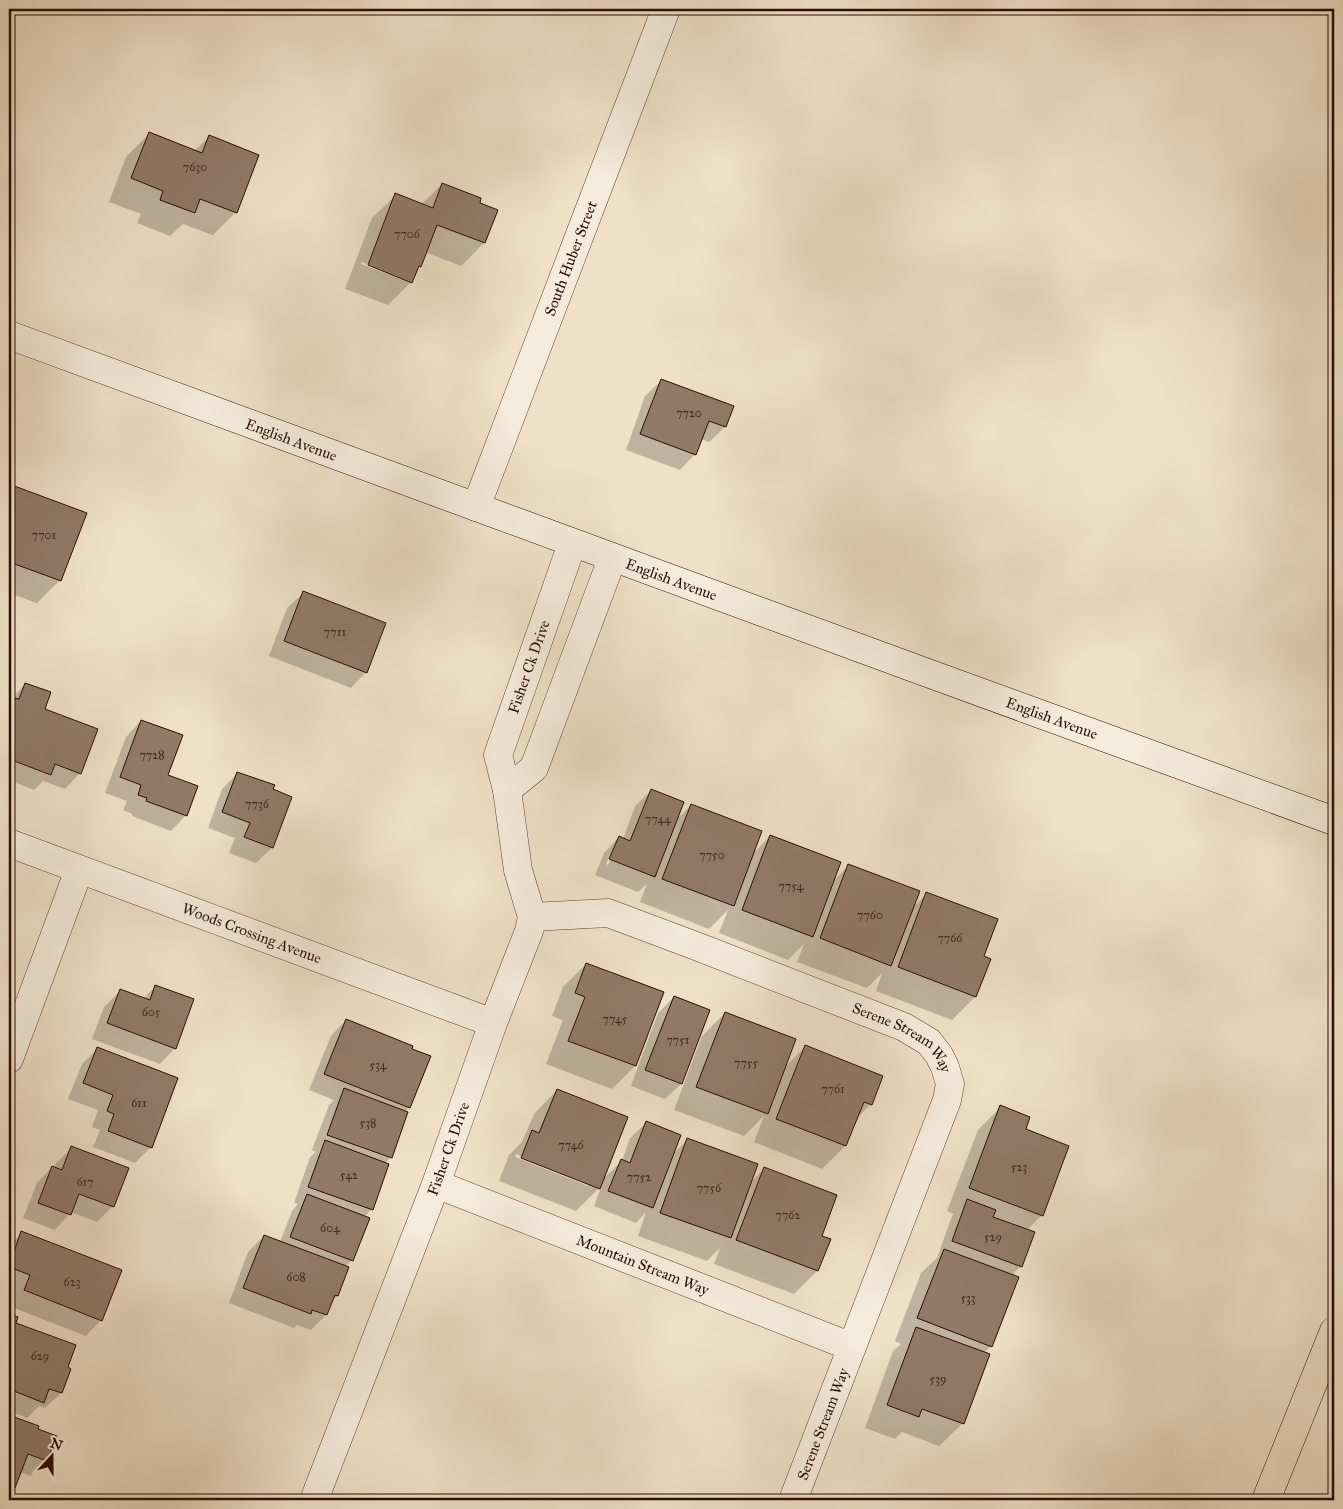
<svg xmlns="http://www.w3.org/2000/svg" width="1343" height="1509" viewBox="0 0 1343 1509" font-family="'IM FELL Great Primer',serif">
<style>
.shadow{fill:#0003;fill-rule:evenodd}
.building{fill:#917a68;stroke:#2b0c01}
.lines{fill:none;stroke-linecap:round;stroke-linejoin:round}
.street-casing{stroke:#5c4132;stroke-width:29}
.secondary-casing{stroke:#2b0c01;stroke-width:29}
.highway-casing{stroke:#2b0c01;stroke-width:29}
.street{stroke:#f5ebdb;stroke-width:28}
.secondary{stroke:#f5ebdb;stroke-width:28}
.highway{stroke:#efe0c7;stroke-width:28}
.labels{text-anchor:middle;dominant-baseline:central;stroke-width:4.5;stroke-linejoin:round;paint-order:stroke}
.number-label{font-size:12px;fill:#44281b}
.street-label{font-size:15px;fill:#2b0c01;stroke:#f5ebdb}
</style>
<rect width="100%" height="100%" fill="#efe0c7"/>
<filter id="stains"><feTurbulence type="fractalNoise" baseFrequency=".004" numOctaves="4"/><feColorMatrix values="0 0 0 0 .2 0 0 0 0 .09 0 0 0 0 .02 0 0 0 .5 -.17"/></filter>
<radialGradient id="worn" r=".72"><stop offset=".6" stop-color="#630" stop-opacity="0"/><stop offset="1" stop-color="#630" stop-opacity=".3"/></radialGradient>
<g class="shadow">
<polygon points="149,134 194,151 209,137 236,212 213,235 183,224 170,236 137,223 141,214 109,202 126,157"/>
<path d="M442 184 478 203 496 210 484 243 461 266 425 252 420 266 415 271 411 282 388 305 345 289 372 218 396 195 421 205ZM362 262 403 278V280L361 264Z"/>
<polygon points="661,381 732,407 725,427 709,442 701,439 695,454 680,470 626,450 645,396"/>
<polygon points="9,485 85,514 60,580 37,603 9,593"/>
<polygon points="303,593 366,672 351,688 269,656 287,608"/>
<polygon points="25,684 43,710 80,773 65,789 43,781 34,790 9,780 9,702"/>
<polygon points="141,721 166,776 186,815 171,831 132,816 132,814 123,810 127,801 105,793 126,737"/>
<polygon points="238,773 271,790 291,797 272,848 256,863 229,853 235,838 208,828 222,789"/>
<path d="M651 791 676 820 691 805 752 855 770 836 832 882 849 865 911 909 927 894 982 957 975 997 952 1020 876 991 882 973 867 988 797 962 804 944 788 960 719 933 728 910 709 929 640 902 647 884 638 892 595 875 604 853 619 837 623 839 635 806ZM610 854H613L608 865 606 864Z"/>
<polygon points="586,964 662,993 635,1066 612,1089 546,1064 563,1020 552,1016 563,987"/>
<polygon points="155,987 175,1048 160,1064 92,1039 104,1007 120,991 143,999"/>
<polygon points="674,997 681,1084 665,1099 631,1086 658,1013"/>
<polygon points="725,1013 784,1068 805,1047 871,1104 855,1120 845,1146 822,1169 754,1142 764,1116 744,1136 674,1110 702,1036"/>
<polygon points="346,1020 409,1107 405,1112 407,1113 390,1158 385,1164 388,1165 371,1210 364,1217 368,1219 351,1261 345,1267 348,1268 337,1296 331,1302 326,1315 311,1330 297,1325 294,1328 229,1303 248,1252 264,1236 280,1242 292,1211 298,1204 294,1203 310,1157 316,1152 312,1150 329,1105 334,1100 309,1090 331,1036"/>
<polygon points="97,1049 151,1147 135,1163 93,1147 100,1130 92,1127 98,1110 68,1099 82,1064"/>
<path d="M557 1090 602 1180 622 1161 630 1138 646 1123 672 1155 687 1140 749 1184 765 1168 820 1236 817 1271 794 1294 714 1264 720 1248 707 1261 638 1236 646 1212 636 1223 594 1206 602 1185 576 1211 499 1181 509 1155 522 1142 534 1114ZM516 1154 588 1183V1186L515 1157Z"/>
<polygon points="1001,1107 1024,1130 1042,1215 1026,1231 1021,1266 1011,1276 991,1346 984,1353 963,1423 939,1446 902,1432 895,1439 865,1428 893,1351 901,1344 895,1341 921,1273 937,1258 952,1216 954,1214 947,1211 978,1130"/>
<polygon points="72,1148 113,1206 97,1222 71,1212 55,1230 23,1218 37,1183 52,1167 54,1168 56,1163"/>
<polygon points="22,1233 101,1320 86,1336 9,1306 15,1290 9,1288 9,1246"/>
<polygon points="9,1315 17,1318 15,1324 66,1368 70,1369 61,1393 45,1408 39,1406 27,1418 9,1411"/>
<polygon points="9,1416 37,1426 46,1461 31,1476 20,1472 14,1487 9,1493"/>
</g>
<g class="building">
<polygon points="149,132 202,153 209,135 259,155 237,213 200,199 195,213 160,200 163,191 131,178"/>
<polygon points="442,183 481,198 480,203 498,210 485,243 437,225 421,267 419,266 412,283 368,265 395,193 433,208"/>
<polygon points="661,379 734,406 726,427 709,421 696,455 640,434"/>
<polygon points="9,484 87,513 61,581 12,563 14,558 9,556"/>
<polygon points="303,591 386,623 367,673 284,641"/>
<polygon points="25,683 51,692 45,709 98,729 81,774 55,764 51,775 9,759 9,712 14,698 19,699"/>
<polygon points="141,720 183,735 168,775 198,786 187,816 146,801 147,798 138,795 141,785 120,777"/>
<polygon points="237,772 275,785 273,789 292,797 273,848 244,837 250,823 222,812"/>
<polygon points="651,789 684,802 655,877 609,859 619,836 630,841"/>
<polygon points="691,804 762,831 734,906 662,879"/>
<polygon points="770,835 841,862 813,937 742,910"/>
<polygon points="848,864 920,891 891,966 820,938"/>
<polygon points="926,892 998,919 984,956 991,959 976,997 898,967"/>
<polygon points="586,963 664,992 636,1066 568,1041 585,997 575,993"/>
<polygon points="155,985 194,999 176,1049 107,1023 120,989 150,1000"/>
<polygon points="674,996 710,1010 682,1084 645,1070"/>
<polygon points="725,1012 796,1039 768,1114 696,1087"/>
<polygon points="346,1019 413,1046 412,1049 431,1056 410,1108 324,1074"/>
<polygon points="805,1045 883,1076 872,1105 864,1102 846,1146 776,1119"/>
<polygon points="97,1047 178,1078 152,1148 108,1131 114,1114 107,1111 113,1095 83,1083"/>
<polygon points="344,1088 408,1112 392,1158 327,1135"/>
<polygon points="557,1089 628,1117 600,1189 521,1158 532,1130 539,1133"/>
<polygon points="1000,1105 1030,1117 1026,1129 1069,1146 1043,1216 969,1188"/>
<polygon points="646,1121 681,1135 653,1208 608,1191 621,1159 630,1163"/>
<polygon points="687,1138 758,1164 731,1238 660,1213"/>
<polygon points="325,1140 389,1164 373,1210 308,1187"/>
<polygon points="71,1146 129,1168 114,1207 79,1194 71,1215 38,1203 52,1166 62,1170"/>
<polygon points="764,1167 837,1195 822,1236 831,1239 818,1271 736,1240"/>
<polygon points="307,1194 370,1218 353,1261 290,1237"/>
<polygon points="967,1199 996,1210 993,1217 1035,1232 1022,1267 952,1241"/>
<polygon points="21,1231 122,1270 102,1321 24,1290 30,1275 9,1267"/>
<polygon points="264,1235 349,1267 338,1296 335,1295 327,1315 312,1310 311,1314 243,1288"/>
<polygon points="944,1249 1019,1277 992,1347 917,1318"/>
<polygon points="9,1314 18,1317 16,1323 76,1345 68,1367 71,1369 62,1393 49,1389 44,1403 9,1389"/>
<polygon points="916,1327 990,1354 964,1424 922,1409 919,1417 887,1405"/>
<polygon points="9,1415 39,1426 38,1429 57,1436 47,1461 28,1454 15,1488 9,1485"/>
</g>
<g class="lines">
<defs>
<g id="street">
<path id="s1" d="M476 507 666 9"/>
<polyline points="507,790 534,768 612,559"/>
<path id="s2" d="M9 843 493 1023"/>
<path id="s3" d="M532 917 608 913 696 946 904 1027 929 1042 939 1055 945 1067 950 1084 947 1100 793 1500"/>
<polyline points="9,1059 79,870"/>
<path id="s4" d="M436 1184 852 1347"/>
<path id="s5" d="M314 1500 436 1184 493 1023 529 931 532 917 518 870 507 790 498 755 572 544"/>
</g>
<g id="secondary">
<path id="s6" d="M9 335C450 500 892 660 1334 821"/>
</g>
<polyline id="highway" points="1266,1500 1334,1331"/>
</defs>
<use href="#street" class="street-casing"/>
<use href="#secondary" class="secondary-casing"/>
<use href="#highway" class="highway-casing"/>
<use href="#street" class="street"/>
<use href="#secondary" class="secondary"/>
<use href="#highway" class="highway"/>
</g>
<g class="labels">
<g class="number-label">
<text x="195" y="167">7630</text>
<text x="407" y="234">7706</text>
<text x="689" y="413">7720</text>
<text x="44" y="535">7701</text>
<text x="335" y="632">7711</text>
<text x="152" y="755">7728</text>
<text x="257" y="804">7736</text>
<text x="658" y="819">7744</text>
<text x="712" y="855">7750</text>
<text x="791" y="886">7754</text>
<text x="870" y="915">7760</text>
<text x="950" y="938">7766</text>
<text x="151" y="1012">605</text>
<text x="615" y="1019">7745</text>
<text x="678" y="1040">7751</text>
<text x="746" y="1063">7755</text>
<text x="378" y="1065">534</text>
<text x="833" y="1089">7761</text>
<text x="139" y="1103">611</text>
<text x="368" y="1123">538</text>
<text x="571" y="1145">7746</text>
<text x="1019" y="1167">523</text>
<text x="349" y="1175">542</text>
<text x="639" y="1177">7752</text>
<text x="85" y="1182">617</text>
<text x="709" y="1188">7756</text>
<text x="788" y="1215">7762</text>
<text x="330" y="1228">604</text>
<text x="993" y="1237">529</text>
<text x="296" y="1277">608</text>
<text x="72" y="1282">623</text>
<text x="968" y="1298">533</text>
<text x="40" y="1356">629</text>
<text x="938" y="1379">539</text>
</g>
<g class="street-label">
<text stroke="none"><textPath href="#s1" startOffset="266">South Huber Street</textPath></text>
<text stroke="none"><textPath href="#s6" startOffset="301">English Avenue</textPath></text>
<text stroke="none"><textPath href="#s6" startOffset="706">English Avenue</textPath></text>
<text stroke="none"><textPath href="#s5" startOffset="882">Fisher Ck Drive</textPath></text>
<text stroke="none"><textPath href="#s6" startOffset="1111">English Avenue</textPath></text>
<text stroke="none"><textPath href="#s2" startOffset="259">Woods Crossing Avenue</textPath></text>
<text stroke="none"><textPath href="#s3" startOffset="398">Serene Stream Way</textPath></text>
<text stroke="none"><textPath href="#s5" startOffset="376">Fisher Ck Drive</textPath></text>
<text stroke="none"><textPath href="#s4" startOffset="222">Mountain Stream Way</textPath></text>
<text transform="translate(823 1424) rotate(-69)">Serene Stream Way</text>
</g>
</g>
<rect width="1343" height="1509" fill="none" stroke="#efe0c7" stroke-width="30"/>
<rect x="10" y="10" width="1323" height="1489" fill="none" stroke="#2b0c01" stroke-width="2.5"/>
<rect x="15" y="15" width="1313" height="1479" fill="none" stroke="#2b0c01"/>
<g transform="translate(52 1456) rotate(21)" stroke="#f5ebdb" stroke-width="4" paint-order="stroke">
<path d="M0-4L9 19L0 12L-9 19Z" fill="#2b0c01"/>
<text y="-8" font-size="14" font-weight="bold" text-anchor="middle" fill="#2b0c01">N</text>
</g>
<rect width="100%" height="100%" filter="url(#stains)"/>
<rect width="100%" height="100%" fill="url(#worn)"/>
</svg>
